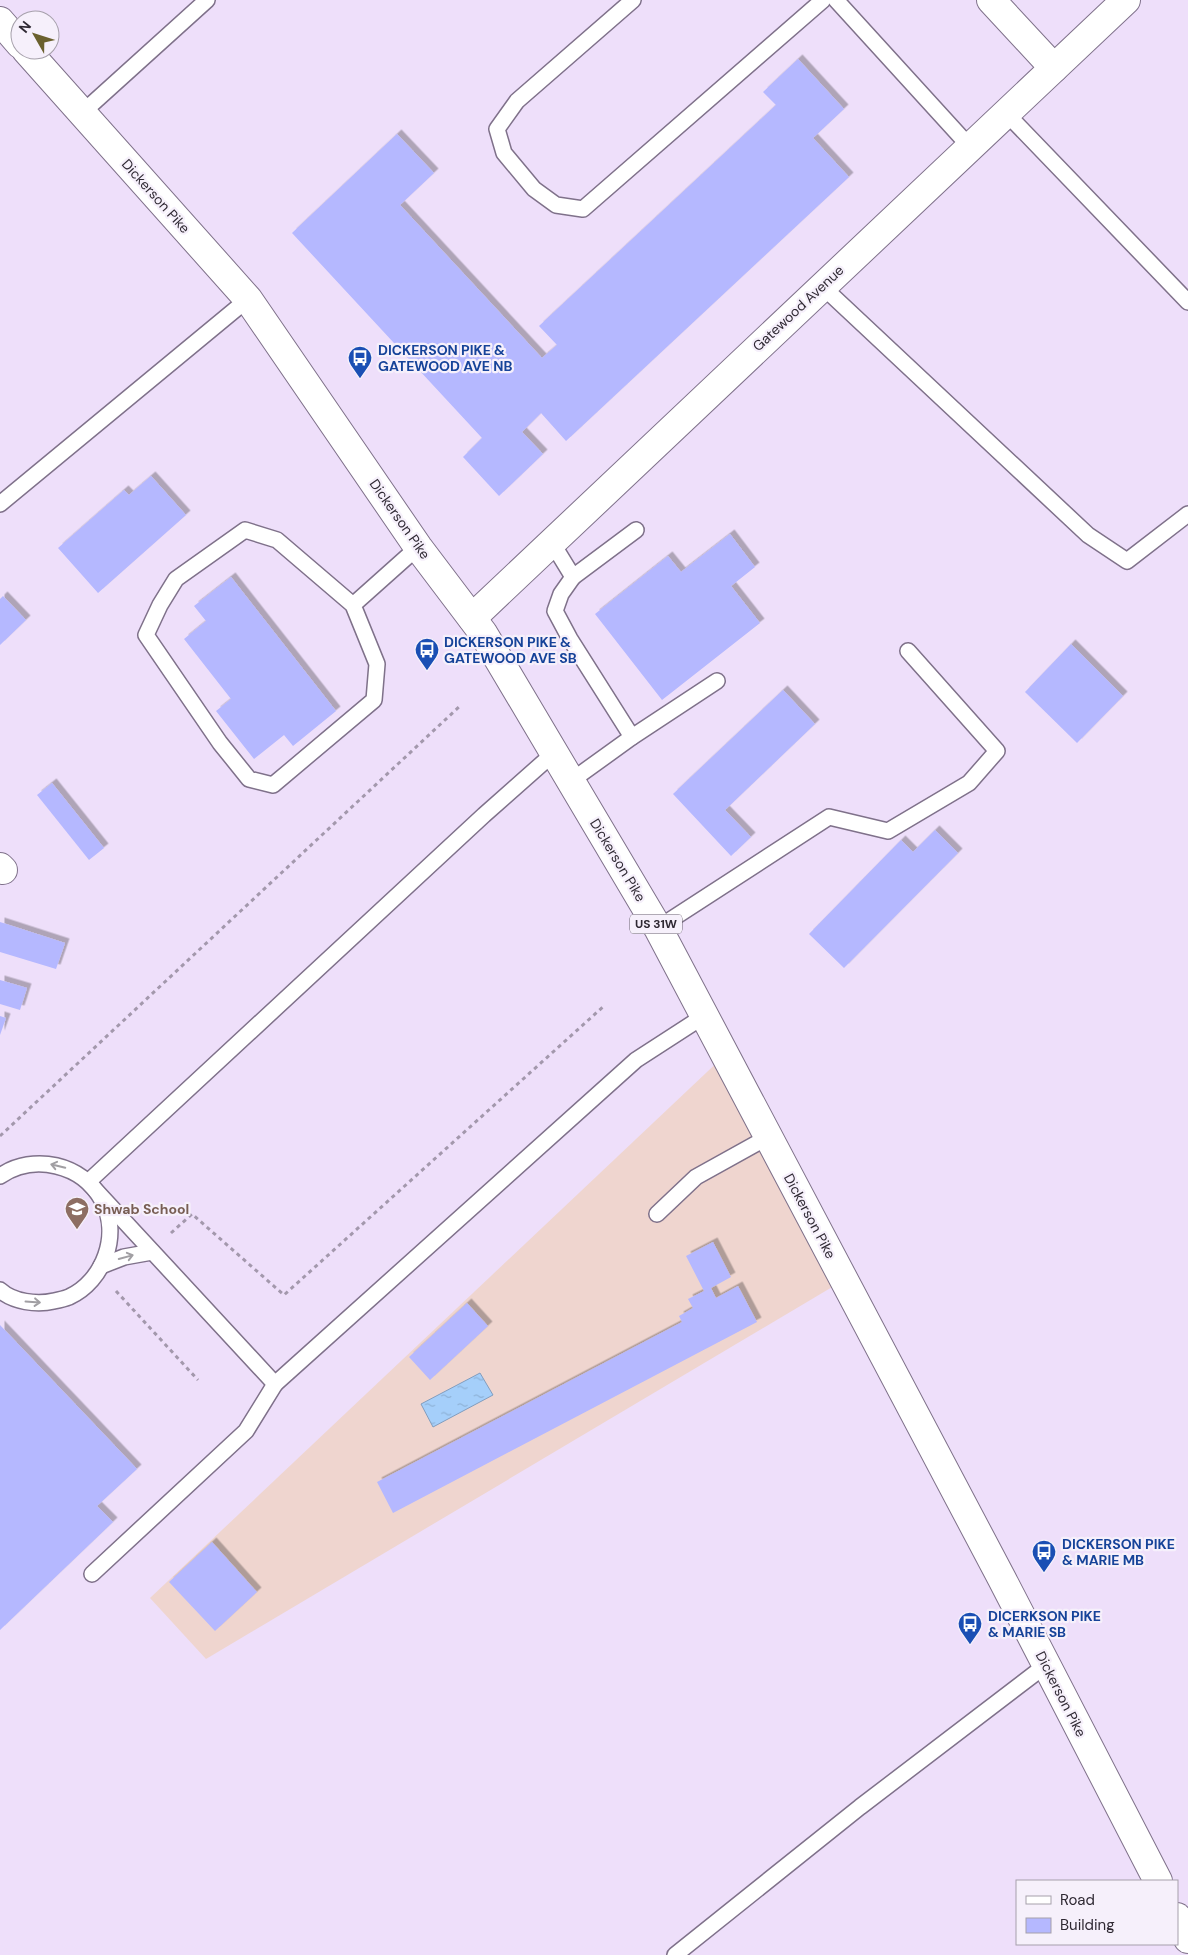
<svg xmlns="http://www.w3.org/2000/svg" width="1188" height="1955" viewBox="0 0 1188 1955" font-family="'DM Sans',sans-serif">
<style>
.commercial{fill:#efd5cf}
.water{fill:url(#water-ripples);stroke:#829dbe}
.building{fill:#b5b8ff;filter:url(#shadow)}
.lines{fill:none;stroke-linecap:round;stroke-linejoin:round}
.lane-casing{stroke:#7f718a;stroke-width:18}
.street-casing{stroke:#7f718a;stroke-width:30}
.primary-casing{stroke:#7f718a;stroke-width:30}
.path{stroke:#a398ac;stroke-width:3;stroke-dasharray:4 4;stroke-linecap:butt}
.lane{stroke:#fff;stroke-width:15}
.street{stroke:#fff;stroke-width:28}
.primary{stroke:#fff;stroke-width:28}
.oneway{stroke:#a19fa3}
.labels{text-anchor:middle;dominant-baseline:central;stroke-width:4.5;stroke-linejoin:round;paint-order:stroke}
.shield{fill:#f6f0fb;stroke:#6b656f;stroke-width:1}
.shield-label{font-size:12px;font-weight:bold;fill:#2f2933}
.street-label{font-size:14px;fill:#2f2933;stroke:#f6f0fb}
.transit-label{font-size:14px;font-weight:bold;fill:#164399;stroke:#f6f0fb;text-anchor:start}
.education-label{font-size:14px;font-weight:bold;fill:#785e54;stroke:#f6f0fb;text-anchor:start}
</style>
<defs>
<pattern id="water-ripples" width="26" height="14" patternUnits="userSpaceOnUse" patternTransform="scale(1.25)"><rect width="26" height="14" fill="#a5cffa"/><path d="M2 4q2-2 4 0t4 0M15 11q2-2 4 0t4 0" fill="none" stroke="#8eb2d7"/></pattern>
<filter id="shadow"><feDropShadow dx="4.5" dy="-4.5" stdDeviation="0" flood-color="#0004"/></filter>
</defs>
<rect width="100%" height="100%" fill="#eedffa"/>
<polygon class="commercial" points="725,1055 844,1280 206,1659 150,1598"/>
<polygon class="water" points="480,1373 493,1395 433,1427 421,1404"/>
<g class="building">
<polygon points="798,59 844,109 813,138 849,177 566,441 541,413 522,432 543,454 499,496 463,457 482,438 292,233 397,134 434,173 400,205 542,358 557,345 539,326 776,105 763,92"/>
<polygon points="151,476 186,515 98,593 58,548 124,490 129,495"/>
<polygon points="730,534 755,567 731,586 760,623 662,700 595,614 668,556 681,572"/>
<polygon points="231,577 336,711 293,746 284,735 254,759 216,711 231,699 184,639 206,621 194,606"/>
<polygon points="3,596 26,620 0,645 0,599"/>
<polygon points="1071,644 1123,696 1077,743 1025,692"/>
<polygon points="783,690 815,724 725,810 751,837 731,856 673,794"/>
<polygon points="52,783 104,848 89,860 37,795"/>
<polygon points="935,830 958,853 844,968 809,934 901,840 913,852"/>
<polygon points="0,922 65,943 56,969 0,952"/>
<polygon points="0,980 27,988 20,1010 0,1004"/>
<polygon points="0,1016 6,1018 0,1035"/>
<polygon points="713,1242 731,1277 711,1288 716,1298 738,1286 757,1322 393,1513 377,1482 682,1322 679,1316 693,1308 688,1299 704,1291 686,1256"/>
<polygon points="467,1303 488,1326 430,1380 409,1357"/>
<polygon points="0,1325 137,1469 97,1506 113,1522 0,1630"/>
<polygon points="212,1542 257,1592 215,1631 169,1582"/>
</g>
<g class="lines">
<defs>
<g id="lane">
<polyline points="633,0 517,101 497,129 504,153 534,189 556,205 583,209 823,0"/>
<polyline points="836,0 970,147"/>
<polyline points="82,113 207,0"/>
<polyline points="1006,113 1188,302"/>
<polyline points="822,286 1088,535 1127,561 1188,514"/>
<polyline points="0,504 248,299"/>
<polyline points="551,541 573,577 636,530"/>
<polyline points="573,577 561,594 555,611 570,639 632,737"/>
<polyline points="353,605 277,540 245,530 176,579 160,605 146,635 220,743 249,779 273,785 374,700 377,664 353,605 418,547"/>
<polyline points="554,753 484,815 88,1182 275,1384 636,1060 704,1016"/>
<polyline points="571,781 632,737 717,681"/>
<polyline points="658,928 829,817 888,831 969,783 997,751 908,651"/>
<path d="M0 1176C34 1153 82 1164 102 1200 121 1234 104 1281 69 1297 64 1299 59 1300 54 1301 37 1305 13 1302 0 1290"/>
<polyline points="657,1214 696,1177 768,1137"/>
<polyline points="101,1266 124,1257 152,1252"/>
<polyline points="92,1574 246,1431 275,1384"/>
<polyline points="675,1955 860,1807 1046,1665"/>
</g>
<g id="street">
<polyline points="991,0 1054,68"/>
<polyline points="472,618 1126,0"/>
<polyline points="0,867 3,870"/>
</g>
<g id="primary">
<polyline points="0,21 20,44"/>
<polyline points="26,50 248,299 418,547 483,633 658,928 1002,1579 1158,1881"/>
<polyline points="1177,1917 1188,1939"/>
</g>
</defs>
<use href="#lane" class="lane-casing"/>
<use href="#street" class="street-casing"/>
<use href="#primary" class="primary-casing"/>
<g class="path">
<polyline points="0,1136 461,705"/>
<polyline points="171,1233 192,1214 284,1295 605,1005"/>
<polyline points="116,1291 198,1380"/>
</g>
<use href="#lane" class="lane"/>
<use href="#street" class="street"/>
<use href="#primary" class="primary"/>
</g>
<defs><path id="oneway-shaft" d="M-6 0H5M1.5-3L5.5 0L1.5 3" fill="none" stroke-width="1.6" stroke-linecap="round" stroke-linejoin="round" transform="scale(1.25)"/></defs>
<g class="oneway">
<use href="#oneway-shaft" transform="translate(58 1166) rotate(-166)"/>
<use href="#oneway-shaft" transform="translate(126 1257) rotate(-15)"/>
<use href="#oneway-shaft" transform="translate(33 1302) rotate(4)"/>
</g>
<defs>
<symbol id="bus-pin" viewBox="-11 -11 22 30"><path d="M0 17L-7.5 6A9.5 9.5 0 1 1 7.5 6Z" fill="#1a4fb4" stroke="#f6f0fb"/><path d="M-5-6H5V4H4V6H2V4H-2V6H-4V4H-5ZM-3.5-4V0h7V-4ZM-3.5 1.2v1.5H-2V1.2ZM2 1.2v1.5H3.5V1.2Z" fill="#fff"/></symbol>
<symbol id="school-pin" viewBox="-11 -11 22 30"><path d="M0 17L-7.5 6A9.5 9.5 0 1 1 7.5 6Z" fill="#8d6e63" stroke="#f6f0fb"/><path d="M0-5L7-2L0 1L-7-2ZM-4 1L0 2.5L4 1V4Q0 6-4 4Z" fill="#fff"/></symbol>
</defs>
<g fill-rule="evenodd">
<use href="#bus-pin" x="346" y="344" width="28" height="38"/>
<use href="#bus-pin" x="413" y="636" width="28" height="38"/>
<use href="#school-pin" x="63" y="1195" width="28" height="38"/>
<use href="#bus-pin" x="1030" y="1538" width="28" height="38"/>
<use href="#bus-pin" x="956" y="1610" width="28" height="38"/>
</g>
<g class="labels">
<rect class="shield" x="630" y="914.5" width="52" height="19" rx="4"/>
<g class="shield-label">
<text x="656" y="924">US 31W</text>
</g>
<g class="street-label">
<text transform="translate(156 196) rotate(48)">Dickerson Pike</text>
<text transform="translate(798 308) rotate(-43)">Gatewood Avenue</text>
<text transform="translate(400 519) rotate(55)">Dickerson Pike</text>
<text transform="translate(618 860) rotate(59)">Dickerson Pike</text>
<text transform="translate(810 1216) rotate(62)">Dickerson Pike</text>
<text transform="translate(1061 1694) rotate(63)">Dickerson Pike</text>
</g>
<g class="transit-label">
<text x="378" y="350">DICKERSON PIKE &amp;<tspan x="378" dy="16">GATEWOOD AVE NB</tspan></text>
<text x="444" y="642">DICKERSON PIKE &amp;<tspan x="444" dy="16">GATEWOOD AVE SB</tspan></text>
<text x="1062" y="1544">DICKERSON PIKE<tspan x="1062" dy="16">&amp; MARIE MB</tspan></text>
<text x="988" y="1616">DICERKSON PIKE<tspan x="988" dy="16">&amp; MARIE SB</tspan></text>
</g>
<g class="education-label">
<text x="94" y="1209">Shwab School</text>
</g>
</g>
<rect x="1016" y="1880" width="162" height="65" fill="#f6f0fb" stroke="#a6a0ab"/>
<rect x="1026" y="1896" width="25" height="8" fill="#ffffff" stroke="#a6a0ab"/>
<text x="1060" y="1905" font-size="15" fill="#2f2933">Road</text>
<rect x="1026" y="1918" width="25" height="15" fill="#b5b8ff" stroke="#a6a0ab"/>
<text x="1060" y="1930" font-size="15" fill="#2f2933">Building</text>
<g transform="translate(35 35) rotate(309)"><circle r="24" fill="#f6f0fb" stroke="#a6a0ab"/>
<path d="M0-4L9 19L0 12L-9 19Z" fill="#6b612e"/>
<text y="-8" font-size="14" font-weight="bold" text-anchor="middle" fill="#2f2933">N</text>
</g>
</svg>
